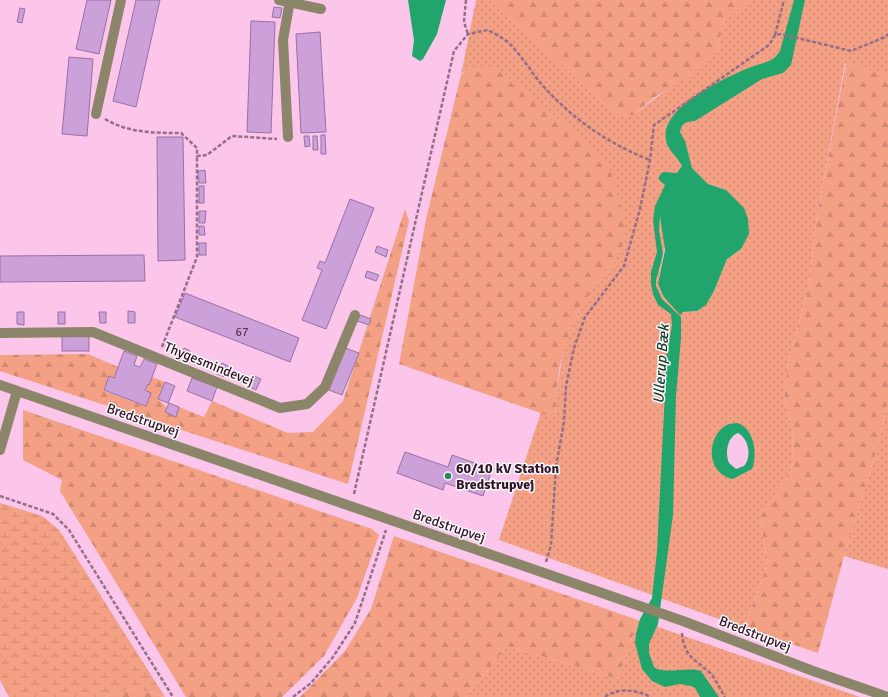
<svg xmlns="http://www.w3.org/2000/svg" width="888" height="697" viewBox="0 0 888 697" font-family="Signika,sans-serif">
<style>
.grass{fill:url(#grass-dots);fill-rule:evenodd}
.forest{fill:url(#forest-firs)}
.wetland{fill:url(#wetland-marsh)}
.water{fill:#22a56d;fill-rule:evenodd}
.building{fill:#cca0d9;stroke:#9a70a6}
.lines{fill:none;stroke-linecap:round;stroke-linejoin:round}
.path{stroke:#956e88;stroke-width:2.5;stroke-dasharray:4 2;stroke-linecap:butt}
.minor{stroke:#8b8569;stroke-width:10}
.poi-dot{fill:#2c855b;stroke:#fef7fc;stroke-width:1.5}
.labels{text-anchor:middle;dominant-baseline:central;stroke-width:3;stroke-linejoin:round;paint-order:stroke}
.number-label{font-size:12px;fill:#563854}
.street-label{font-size:14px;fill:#2e1627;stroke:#fef7fc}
.poi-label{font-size:14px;font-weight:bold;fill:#2e1627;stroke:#fef7fc;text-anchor:start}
.water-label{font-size:15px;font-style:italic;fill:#10422a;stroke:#fef7fc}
</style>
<defs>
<pattern id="grass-dots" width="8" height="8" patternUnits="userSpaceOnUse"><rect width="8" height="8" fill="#f4a084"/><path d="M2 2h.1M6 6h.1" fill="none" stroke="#d28972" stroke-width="1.8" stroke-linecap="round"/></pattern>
<pattern id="forest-firs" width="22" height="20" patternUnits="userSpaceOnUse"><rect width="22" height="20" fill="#f4a084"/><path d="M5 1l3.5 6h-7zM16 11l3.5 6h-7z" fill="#d28972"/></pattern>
<pattern id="wetland-marsh" width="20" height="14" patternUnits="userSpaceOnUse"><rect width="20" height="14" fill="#f4a084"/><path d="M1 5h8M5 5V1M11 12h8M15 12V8" fill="none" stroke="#d28972"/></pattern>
</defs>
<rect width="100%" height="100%" fill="#fbc6e9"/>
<g class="grass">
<path d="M476 0H489L608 107 621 116 633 115 718 52 722 26 724 21 750 0H888V75L845 63 817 216 808 291 788 362 784 400 792 427 793 462 789 474 760 517 767 562 763 577 744 628 499 540 541 412 555 417C558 381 561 345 578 312 586 295 600 279 613 265L464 71 461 75ZM684 161 708 184 726 190 741 249 727 259 714 291 697 311 683 312 658 284 677 178ZM733 423 744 426 752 469 733 479 720 430Z"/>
<polygon points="888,401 888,569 844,556 877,449"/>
<polygon points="638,620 860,697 466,697 507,646 618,679"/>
</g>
<g class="forest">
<polygon points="489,0 750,0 724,21 722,26 718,52 704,67 655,97 633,115 621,116 608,107"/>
<polygon points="846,63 888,75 888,401 877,449 844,556 818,653 744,628 763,577 767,562 760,517 789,474 793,462 792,427 784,400 788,362 808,291 817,216"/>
<polygon points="479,66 492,68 505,74 595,149 609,168 615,184 626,230 623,243 613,265 598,282 578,311 567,340 559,369 555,418 399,364 427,215 461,75 468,69"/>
<polygon points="405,209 409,221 348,484 0,371 0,355 88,354 118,367 114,378 109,377 104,391 145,406 145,390 152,377 165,382 158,399 175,416 179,407 204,417 212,401 288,433 313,432 343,401"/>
<polygon points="23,410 372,529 379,535 357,598 324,656 282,697 186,697 60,491 62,480 23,460"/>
<polygon points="394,536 638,620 618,679 507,646 466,697 300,697 345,651 371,609"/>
<polygon points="134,688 164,697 105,697"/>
</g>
<polygon class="wetland" points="0,503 42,516 59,530 165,697 134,688 105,697 9,697 0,680"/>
<g class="water">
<polygon points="408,0 446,0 437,34 423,59 420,61 412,56 414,40"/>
<path d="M794 0H805L791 65 783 73 762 79 695 121C686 122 682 122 680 132L685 141 692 168 708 184 726 190 744 208 748 219 749 234 741 249 727 259 714 291 706 305 697 311 683 312 680 315 664 297 658 284 665 250 660 216 659 230 663 254 656 280V286L662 299 681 317V338L676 396 673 515 658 624 649 644V653L654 667C664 675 687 666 701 671L719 697H700L695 688 691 686 680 684 665 687 652 681 642 669 635 643 636 634 640 619 652 598 657 551 667 352 672 326 671 314 658 305 653 294 651 284V272L657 252 653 220 655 206 665 185 659 180V176L663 172 677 173 682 166C678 157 667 150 666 140 660 108 721 80 746 69 758 63 773 64 780 51Z"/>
<path d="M737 423C754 427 758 455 752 469L733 479C700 472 709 422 737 423ZM738 433C749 439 752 457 744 466L736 469 729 463C725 453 727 437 738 433Z"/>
</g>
<g class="building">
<polygon points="87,0 111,0 99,54 76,49"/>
<polygon points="136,0 160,0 136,107 113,101"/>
<polygon points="274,7 282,8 280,18 272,17"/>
<polygon points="20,8 25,9 22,23 17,22"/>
<polygon points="251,21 275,22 271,133 247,132"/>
<polygon points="320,32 326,132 301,133 296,34"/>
<polygon points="69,57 93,59 87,136 62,134"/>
<polygon points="321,135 325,135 326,154 321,154"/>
<polygon points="304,136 309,136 310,146 305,147"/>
<polygon points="313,136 317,136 318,150 313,150"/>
<polygon points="157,137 183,137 185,260 158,261"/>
<polygon points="205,170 206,183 199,183 198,171"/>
<rect x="199" y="186" width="5" height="17"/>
<polygon points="350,199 374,208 326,329 302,320 322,270 317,268 320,261 325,263"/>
<polygon points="199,211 206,211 205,223 199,223"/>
<polygon points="199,226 204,226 205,235 199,235"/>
<rect x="199" y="243" width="7" height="12"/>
<polygon points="377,246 388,250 386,257 375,252"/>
<polygon points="144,255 145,281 0,282 0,256"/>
<polygon points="367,271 379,275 376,281 365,277"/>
<polygon points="185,293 299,338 290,362 175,317"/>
<polygon points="128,311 135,312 135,323 128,323"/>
<polygon points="17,312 24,312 24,325 17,324"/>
<rect x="58" y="312" width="7" height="12"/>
<polygon points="99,312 106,312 106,323 100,323"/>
<polygon points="360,315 371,319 369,325 357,321"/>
<rect x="62" y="336" width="27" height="15"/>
<polygon points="184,348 190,351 185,362 179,359"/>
<polygon points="345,348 359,353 342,395 329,390"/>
<polygon points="124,351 137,356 134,365 140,367 144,359 157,364 149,385 148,384 145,390 151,393 146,406 104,390 109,376 114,378"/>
<polygon points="222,363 228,366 224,377 217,374"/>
<polygon points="254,376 261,379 256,390 250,387"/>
<polygon points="192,378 217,387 212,401 187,391"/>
<polygon points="165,382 175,386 168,403 158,399"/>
<polygon points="169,403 179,407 176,417 165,412"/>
<polygon points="405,452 448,467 452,455 492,469 483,496 445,483 443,490 397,473"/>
</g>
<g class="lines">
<g class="path">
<polyline points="466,0 464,22 468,34"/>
<polyline points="775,35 784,0"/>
<path d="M105 119C128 133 155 133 181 133L197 148V156L207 155 232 136 277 139"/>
<polyline points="162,347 197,257 197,156"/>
<path d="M354 494 454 51 468 34 488 30C495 34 503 38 509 43 523 57 532 74 545 88 574 120 609 144 650 160"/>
<polyline points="0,496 53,514 69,530 173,697"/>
<polyline points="546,562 551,545 556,466 564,422 566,386 574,348 585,317 624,266 640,209 650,160 654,125 769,45 775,35 781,34 851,51 885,37 888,34"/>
<path d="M682 633C684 657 694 658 710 673 716 679 720 689 725 697"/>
<polyline points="293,697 311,683 333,657 355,623 386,530"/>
<path d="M605 697C618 687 637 690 651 697"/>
</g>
<g class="minor">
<polyline points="279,0 321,9"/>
<polyline points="96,114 121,0"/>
<polyline points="288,137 283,40 290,0"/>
<polyline points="0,333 93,332 280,408 307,404 325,387 355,315"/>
<polyline points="0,385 683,621 813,671 888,697"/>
<polyline points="0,450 17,391"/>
</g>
</g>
<circle class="poi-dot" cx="448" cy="476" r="4"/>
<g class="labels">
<g class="number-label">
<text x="242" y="332">67</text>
</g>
<g class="street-label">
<text transform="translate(209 364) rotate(22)">Thygesmindevej</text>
<text transform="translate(143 420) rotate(19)">Bredstrupvej</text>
<text transform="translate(449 526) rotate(19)">Bredstrupvej</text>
<text transform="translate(755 634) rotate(21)">Bredstrupvej</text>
</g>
<g class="poi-label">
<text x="456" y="468">60/10 kV Station<tspan x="456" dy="16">Bredstrupvej</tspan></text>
</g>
<g class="water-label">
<text transform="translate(661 364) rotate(-86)">Ullerup Bæk</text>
</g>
</g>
</svg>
